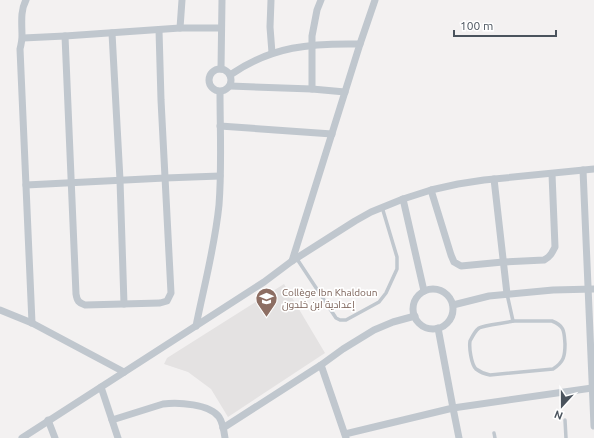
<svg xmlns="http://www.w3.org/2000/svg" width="594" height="438" viewBox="0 0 594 438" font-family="Ubuntu,Cairo,sans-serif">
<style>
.education{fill:#e4e2e2}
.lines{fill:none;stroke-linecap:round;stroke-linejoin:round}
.lane{stroke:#c0c7ce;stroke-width:3.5}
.street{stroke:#c0c7ce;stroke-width:7}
.labels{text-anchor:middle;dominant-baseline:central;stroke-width:3.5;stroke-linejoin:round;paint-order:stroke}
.education-label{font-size:10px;fill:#785e54;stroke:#fff;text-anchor:start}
</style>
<rect width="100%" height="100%" fill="#f3f1f1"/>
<polygon class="education" points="284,284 325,353 228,417 211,389 188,372 164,364 167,358"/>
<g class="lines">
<g class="lane">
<polyline points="297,259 336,318 340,320 346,320 379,302 386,293 397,269 397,257 382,207"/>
<polyline points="507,294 513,321"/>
<path d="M513 321H552C565 326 564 332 565 344 565 356 564 362 553 369L490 375C485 374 480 372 476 369 471 364 469 347 470 341 472 337 475 331 479 328 484 325 506 323 513 321Z"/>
<polyline points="565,420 566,438"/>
<polyline points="494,433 495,438"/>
</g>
<g class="street">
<path d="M26 0C20 11 22 24 22 36 22 40 21 45 20 49L32 323"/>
<polyline points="271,0 270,27 272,53"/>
<polyline points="180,28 182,0"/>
<polyline points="112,33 120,180 124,304"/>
<path d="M65 36 76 294C77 301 79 303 85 305L160 303 167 301 171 293 161 100 159 30"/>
<polyline points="23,38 65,36 180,28 221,28"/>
<polyline points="221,69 222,0"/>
<circle cx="220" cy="80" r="11"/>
<path d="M230 75C272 46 311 43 360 44"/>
<polyline points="230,86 312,89 345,92"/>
<polyline points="312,89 312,36 317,10 321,0"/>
<polyline points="220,126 332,134"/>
<polyline points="583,170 594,426"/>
<polyline points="494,179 507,294"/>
<polyline points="26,185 165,178 220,176"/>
<path d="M431 190 451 255 454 262 461 266 503 262 544 260C550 257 552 253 555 247L552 174"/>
<polyline points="403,199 424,291"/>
<polyline points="292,261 360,44 375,0"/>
<circle cx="433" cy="309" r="20"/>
<polyline points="453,305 489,296 553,290 594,289"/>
<polyline points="0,310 32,323 124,372"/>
<path d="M196 326C204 286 215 246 219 205 222 167 220 129 220 92"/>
<polyline points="438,328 453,408 459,438"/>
<polyline points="321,365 346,438"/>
<polyline points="101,387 118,438"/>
<polyline points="48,420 55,438"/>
<path d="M112 420 163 404C178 402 210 404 219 417 223 423 224 431 225 438"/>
<polyline points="223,428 321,365 343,349 374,330 393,322 415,316"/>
<polyline points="345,434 453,408 592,388"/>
<polyline points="22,438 264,282 292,261 355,221 371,212 403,199 431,190 458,184 484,180 594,169"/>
</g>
</g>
<defs>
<symbol id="school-pin" viewBox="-11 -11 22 30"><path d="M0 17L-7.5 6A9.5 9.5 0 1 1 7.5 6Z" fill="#8d6e63" stroke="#fff"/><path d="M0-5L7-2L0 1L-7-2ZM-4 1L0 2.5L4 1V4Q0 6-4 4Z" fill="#fff"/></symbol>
</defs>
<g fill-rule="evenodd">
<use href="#school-pin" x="254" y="286" width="25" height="34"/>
</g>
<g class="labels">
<g class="education-label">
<text x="282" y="292">Collège Ibn Khaldoun<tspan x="282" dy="12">إعدادية ابن خلدون</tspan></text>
</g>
</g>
<g transform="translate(562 406) rotate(201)" stroke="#ffffff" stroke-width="3" paint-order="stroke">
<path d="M0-3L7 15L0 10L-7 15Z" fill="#4a535d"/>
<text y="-6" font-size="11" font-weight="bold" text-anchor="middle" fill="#4a535d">N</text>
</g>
<path d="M454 30v6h102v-6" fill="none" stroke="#4a535d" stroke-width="2"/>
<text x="460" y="30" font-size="12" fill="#4a535d" stroke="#ffffff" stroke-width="3" paint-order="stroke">100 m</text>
</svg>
